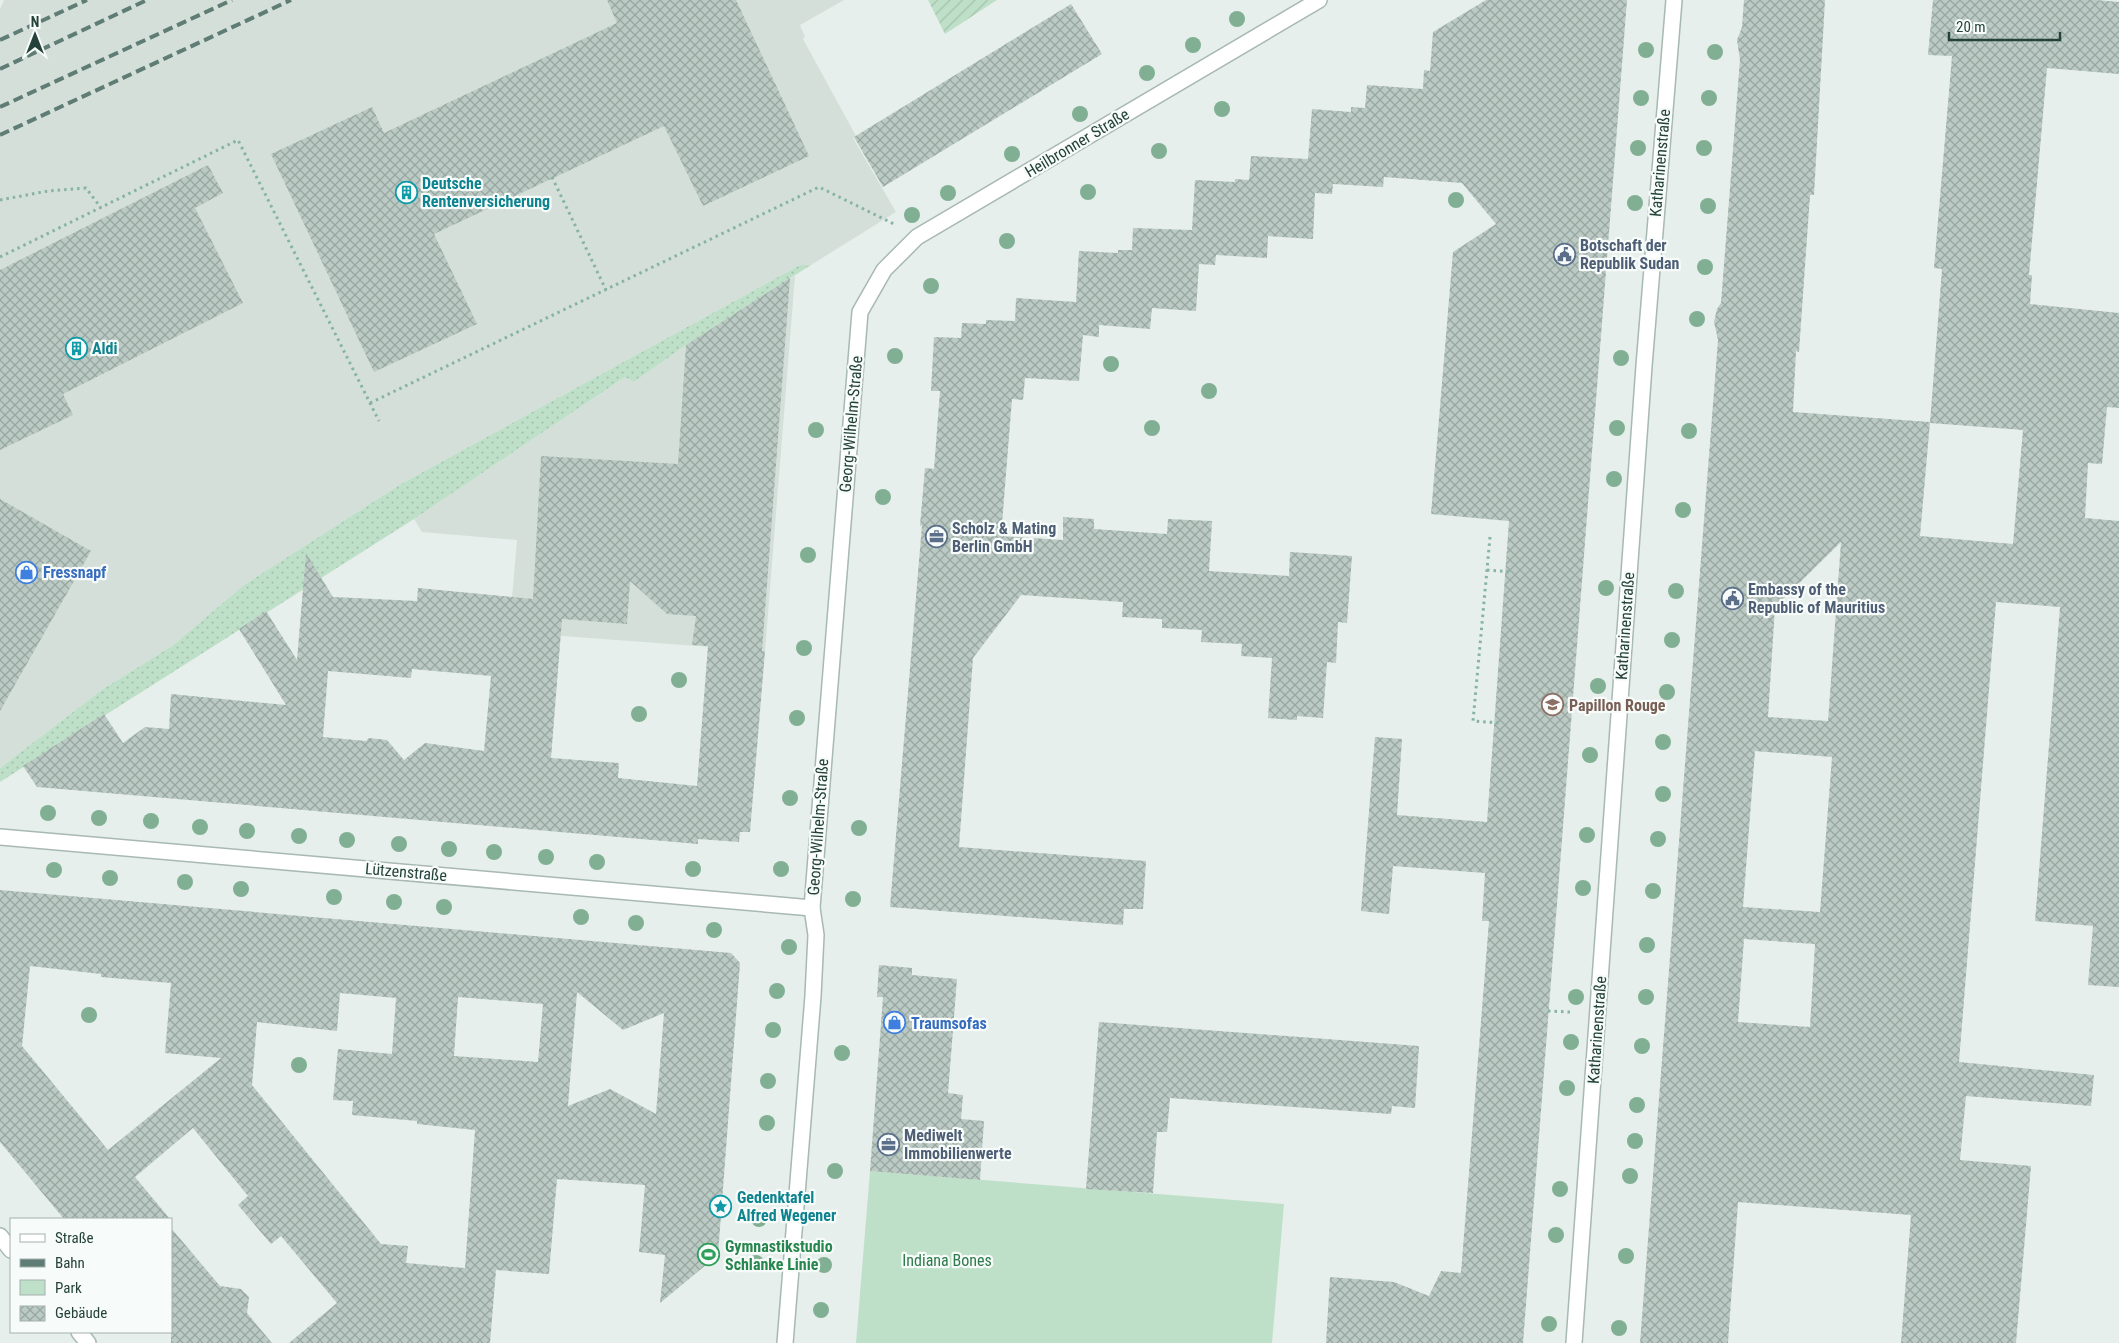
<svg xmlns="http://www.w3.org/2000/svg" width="2119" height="1343" viewBox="0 0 2119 1343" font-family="'Roboto Condensed',sans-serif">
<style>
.built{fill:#d4dfda}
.grass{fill:url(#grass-dots)}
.park{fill:#bfe0c8}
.garden{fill:url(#garden-furrows)}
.building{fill:url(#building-cross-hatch);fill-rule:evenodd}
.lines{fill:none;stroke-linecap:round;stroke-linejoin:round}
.minor-casing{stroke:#a8b8b2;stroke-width:18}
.path{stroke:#86b3a5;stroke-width:3;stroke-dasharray:2.5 4;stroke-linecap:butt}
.minor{stroke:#fff;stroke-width:15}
.rail{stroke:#5f7d75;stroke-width:4;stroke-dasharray:10 5;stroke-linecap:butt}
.tree{fill:#80af93}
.labels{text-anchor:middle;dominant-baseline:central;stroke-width:4.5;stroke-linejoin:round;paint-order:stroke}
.street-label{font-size:16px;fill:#24423a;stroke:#f7fbf9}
.culture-label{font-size:16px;font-weight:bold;fill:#0d838f;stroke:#f7fbf9;text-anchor:start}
.service-label{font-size:16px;font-weight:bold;fill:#4e5e75;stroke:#f7fbf9;text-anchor:start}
.shop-label{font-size:16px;font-weight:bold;fill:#366cbe;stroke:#f7fbf9;text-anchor:start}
.education-label{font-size:16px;font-weight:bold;fill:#785e54;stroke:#f7fbf9;text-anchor:start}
.leisure-label{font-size:16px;font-weight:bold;fill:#27864d;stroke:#f7fbf9;text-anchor:start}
.park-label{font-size:16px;fill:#2d7a4b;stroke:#f7fbf9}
</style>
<defs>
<pattern id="grass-dots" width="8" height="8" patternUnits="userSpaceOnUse" patternTransform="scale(1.25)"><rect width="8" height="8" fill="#bfe0c8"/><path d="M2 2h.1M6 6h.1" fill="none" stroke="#a4c1ad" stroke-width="1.8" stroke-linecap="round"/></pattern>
<pattern id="garden-furrows" width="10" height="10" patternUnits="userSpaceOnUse" patternTransform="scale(1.25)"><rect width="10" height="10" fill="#bfe0c8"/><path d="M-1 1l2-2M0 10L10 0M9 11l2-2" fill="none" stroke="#a4c1ad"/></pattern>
<pattern id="building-cross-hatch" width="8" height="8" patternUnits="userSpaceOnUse" patternTransform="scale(1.25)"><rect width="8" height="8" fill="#bbcac4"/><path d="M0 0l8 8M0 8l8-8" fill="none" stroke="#98a6a0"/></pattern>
</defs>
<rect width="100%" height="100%" fill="#e6efeb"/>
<g class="built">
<polygon points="4,0 844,0 800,25 805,37 803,39 856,136 853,138 896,212 811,265 800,265 401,484 244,585 172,646 103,689 0,768 0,9"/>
<polygon points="795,276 765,651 509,632 517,540 422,532 414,519 625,377 634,382 686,345"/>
</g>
<polygon class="grass" points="800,265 811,265 686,345 634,382 625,377 414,519 0,782 0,768 103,689 172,646 244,585 401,484"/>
<polygon class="park" points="870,1171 1284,1204 1272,1343 856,1343"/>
<polygon class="garden" points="928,0 997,0 945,34"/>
<g class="building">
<polygon points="607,0 736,0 809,156 703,206 664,126 434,234 477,324 374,372 271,154 372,107 384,133 617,23"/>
<polygon points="1486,0 1627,0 1523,1343 1326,1343 1330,1277 1394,1282 1429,1296 1441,1271 1461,1273 1489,921 1482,921 1485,873 1393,866 1389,914 1361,911 1375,737 1402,739 1397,815 1487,822 1509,521 1431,514 1453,252 1496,224 1462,183 1384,177 1383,187 1333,184 1332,194 1315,193 1313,239 1268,236 1267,258 1216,255 1215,265 1199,264 1196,311 1152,308 1150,329 1099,325 1099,337 1083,335 1079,381 1025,378 1023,400 1012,399 1001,536 1063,540 1063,517 1094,519 1094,529 1167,534 1168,519 1212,521 1209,571 1289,576 1290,552 1352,556 1347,623 1338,622 1336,663 1327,662 1323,718 1297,716 1297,720 1268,718 1272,658 1241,656 1242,644 1201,642 1202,630 1162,628 1162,619 1122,617 1123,602 1021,595 973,658 959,847 1146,861 1143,909 1124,909 1123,925 890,907 922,525 920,526 925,468 934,469 940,391 931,391 934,337 961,338 962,323 986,324 986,320 1015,321 1016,298 1076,302 1079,251 1118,253 1118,250 1132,250 1133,228 1192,230 1195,180 1235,182 1235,179 1249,180 1251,156 1308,159 1312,109 1351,112 1351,107 1365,108 1367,85 1423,89 1424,70 1430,71 1433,32"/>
<path d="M1744 0H1825L1814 195H1810L1799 352 1796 351 1793 412 1930 422 1920 536 2013 544 2023 430 1930 423 1942 269 1934 268 1952 56 1928 55 1933 0H2097L2119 2V74L2047 68 2029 275H2032L2030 304 2119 313V408L2107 407 2102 464 2088 463 2085 518 2119 521V987L2088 985 2093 926 2035 921 2060 607 1996 602 1959 1062 2094 1075 2091 1106 1966 1096 1960 1160 2031 1166 2016 1343H1901L1911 1215 1738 1202 1728 1343H1640L1718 340 1714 322 1717 309 1721 303 1740 60 1737 40 1742 27ZM1841 542 1828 721 1768 717 1775 607ZM1755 751 1832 757 1820 912 1743 907ZM1744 939 1815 944 1810 1027 1738 1022Z"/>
<polygon points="1071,4 1102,54 883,187 854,137"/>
<polygon points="208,165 223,193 195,208 243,303 63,394 73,415 0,450 0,270"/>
<path d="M790 278 762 651H765L750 832H740L739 842 698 839V844L664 841 37 787 23 766 104 714 123 743 145 727 169 729 171 694 286 705 239 629 266 611 297 660 306 553 333 597 417 601 418 588 533 599 541 456 678 464 686 345ZM630 581 667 614 696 616 692 645 708 646 697 786 618 778 619 763 551 758 562 619 627 624ZM412 669 491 676 484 751 425 743 404 760 387 740 369 738 366 741 323 737 328 671 411 678Z"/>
<polygon points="0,499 91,551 0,711"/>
<path d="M0 890 731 953 740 963 718 1255 660 1303 665 1255 639 1252 645 1185 557 1179 549 1274 496 1270 490 1343H289L337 1303 281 1236 271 1244 238 1205 248 1196 193 1128 135 1177 170 1219H64L0 1142ZM30 966 101 974V977L171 983 165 1053 221 1058 108 1150 22 1046ZM577 992 623 1030 664 1013 656 1114 610 1089 568 1106ZM340 993 396 998 392 1054 338 1049 333 1100 353 1101 352 1115 417 1121V1124L475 1130 465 1268 406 1263 408 1246 381 1244 252 1085 257 1022 337 1031ZM458 997 543 1004 538 1062 454 1056Z"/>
<polygon points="879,965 912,968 912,975 957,979 948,1093 963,1095 961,1119 984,1121 980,1180 870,1171 883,997 877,997"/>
<polygon points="1099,1022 1419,1046 1415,1108 1392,1106 1391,1114 1170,1098 1167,1132 1157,1132 1153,1193 1086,1189"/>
<polygon points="171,1228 220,1286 241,1289 249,1297 247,1313 272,1343 171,1343"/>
</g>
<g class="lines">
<defs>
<g id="minor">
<polyline points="0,837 812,908"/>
<polyline points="0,1236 11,1250"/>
<polyline points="79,1332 88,1343"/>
<polyline points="785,1343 813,996 816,935 812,908 815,870 860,312 884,270 917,237 1319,0"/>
<polyline points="1574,1343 1644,366 1674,0"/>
</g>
</defs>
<use href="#minor" class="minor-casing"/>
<g class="path">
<polyline points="552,177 606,290"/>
<polyline points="0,200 48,191 86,188 101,208"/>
<polyline points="0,257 238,140 379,421"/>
<polyline points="370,403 819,187 894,224"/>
<polyline points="1490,537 1473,721 1501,723"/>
<polyline points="1487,570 1513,572"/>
<polyline points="1548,1011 1570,1012"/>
</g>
<use href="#minor" class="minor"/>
<g class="rail">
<polyline points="0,40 87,0"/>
<polyline points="0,69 147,0"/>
<polyline points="0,107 232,0"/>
<polyline points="0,135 291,0"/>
</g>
</g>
<g class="tree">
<circle cx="1237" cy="19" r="8"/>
<circle cx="1193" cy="45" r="8"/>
<circle cx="1646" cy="50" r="8"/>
<circle cx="1715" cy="52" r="8"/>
<circle cx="1147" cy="73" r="8"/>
<circle cx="1641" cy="98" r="8"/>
<circle cx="1709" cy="98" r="8"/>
<circle cx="1222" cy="109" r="8"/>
<circle cx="1080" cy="114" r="8"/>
<circle cx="1638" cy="148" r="8"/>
<circle cx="1704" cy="148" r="8"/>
<circle cx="1159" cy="151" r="8"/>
<circle cx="1012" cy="154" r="8"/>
<circle cx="1088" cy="192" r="8"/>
<circle cx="948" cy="193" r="8"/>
<circle cx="1456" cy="200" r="8"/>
<circle cx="1635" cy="203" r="8"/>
<circle cx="1708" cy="206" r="8"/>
<circle cx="912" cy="215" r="8"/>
<circle cx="1007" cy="241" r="8"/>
<circle cx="1705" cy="267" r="8"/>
<circle cx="931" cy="286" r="8"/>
<circle cx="1697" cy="319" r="8"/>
<circle cx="895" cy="356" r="8"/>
<circle cx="1621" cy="358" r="8"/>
<circle cx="1111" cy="364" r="8"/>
<circle cx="1209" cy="391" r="8"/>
<circle cx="1152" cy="428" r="8"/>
<circle cx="1617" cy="428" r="8"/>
<circle cx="816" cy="430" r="8"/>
<circle cx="1689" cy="431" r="8"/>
<circle cx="1614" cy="479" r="8"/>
<circle cx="883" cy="497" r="8"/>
<circle cx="1683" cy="510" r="8"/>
<circle cx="808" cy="555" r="8"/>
<circle cx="1606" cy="588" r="8"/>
<circle cx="1676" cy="591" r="8"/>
<circle cx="1672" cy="640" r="8"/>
<circle cx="804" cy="648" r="8"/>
<circle cx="679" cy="680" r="8"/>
<circle cx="1598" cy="686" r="8"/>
<circle cx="1667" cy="692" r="8"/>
<circle cx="639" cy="714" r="8"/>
<circle cx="797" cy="718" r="8"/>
<circle cx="1663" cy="742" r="8"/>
<circle cx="1590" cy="755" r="8"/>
<circle cx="1663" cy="794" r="8"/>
<circle cx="790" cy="798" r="8"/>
<circle cx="48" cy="813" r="8"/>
<circle cx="99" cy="818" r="8"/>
<circle cx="151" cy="821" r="8"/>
<circle cx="200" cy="827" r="8"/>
<circle cx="859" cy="828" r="8"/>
<circle cx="247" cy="831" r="8"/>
<circle cx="1587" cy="835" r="8"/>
<circle cx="299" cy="836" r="8"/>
<circle cx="1658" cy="839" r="8"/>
<circle cx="347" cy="840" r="8"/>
<circle cx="399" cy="844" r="8"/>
<circle cx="449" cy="849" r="8"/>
<circle cx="494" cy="852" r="8"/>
<circle cx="546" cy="857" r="8"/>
<circle cx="597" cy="862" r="8"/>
<circle cx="693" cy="869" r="8"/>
<circle cx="781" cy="869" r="8"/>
<circle cx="54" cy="870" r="8"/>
<circle cx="110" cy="878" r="8"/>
<circle cx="185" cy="882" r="8"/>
<circle cx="1583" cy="888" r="8"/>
<circle cx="241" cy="889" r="8"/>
<circle cx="1653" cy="891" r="8"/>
<circle cx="334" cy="897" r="8"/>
<circle cx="853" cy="899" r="8"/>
<circle cx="394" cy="902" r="8"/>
<circle cx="444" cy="907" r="8"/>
<circle cx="581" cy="917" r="8"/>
<circle cx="636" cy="923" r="8"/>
<circle cx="714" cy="930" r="8"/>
<circle cx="1647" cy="945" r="8"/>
<circle cx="789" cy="947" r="8"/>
<circle cx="777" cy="991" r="8"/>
<circle cx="1576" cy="997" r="8"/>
<circle cx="1646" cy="997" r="8"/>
<circle cx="89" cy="1015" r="8"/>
<circle cx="773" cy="1030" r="8"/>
<circle cx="1571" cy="1042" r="8"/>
<circle cx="1642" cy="1046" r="8"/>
<circle cx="842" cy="1053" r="8"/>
<circle cx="299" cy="1065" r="8"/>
<circle cx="768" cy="1081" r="8"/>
<circle cx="1567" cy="1088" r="8"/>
<circle cx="1637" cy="1105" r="8"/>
<circle cx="767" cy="1123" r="8"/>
<circle cx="1635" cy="1141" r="8"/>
<circle cx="835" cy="1171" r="8"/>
<circle cx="1630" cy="1176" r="8"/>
<circle cx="1560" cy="1189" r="8"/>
<circle cx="759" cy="1219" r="8"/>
<circle cx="1556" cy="1235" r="8"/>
<circle cx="1626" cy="1256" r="8"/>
<circle cx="756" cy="1263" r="8"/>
<circle cx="824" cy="1265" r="8"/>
<circle cx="821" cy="1310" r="8"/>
<circle cx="1549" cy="1324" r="8"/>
<circle cx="1619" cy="1328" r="8"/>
</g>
<defs>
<symbol id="building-ring" viewBox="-11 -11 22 22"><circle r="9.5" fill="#f7fbf9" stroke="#0f9aa8" stroke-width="1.5"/><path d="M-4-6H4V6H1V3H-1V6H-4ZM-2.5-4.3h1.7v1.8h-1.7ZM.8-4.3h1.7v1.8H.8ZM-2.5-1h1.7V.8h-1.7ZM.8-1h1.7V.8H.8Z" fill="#0f9aa8"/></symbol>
<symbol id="civic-ring" viewBox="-11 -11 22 22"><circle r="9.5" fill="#f7fbf9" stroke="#5c6f8a" stroke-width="1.5"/><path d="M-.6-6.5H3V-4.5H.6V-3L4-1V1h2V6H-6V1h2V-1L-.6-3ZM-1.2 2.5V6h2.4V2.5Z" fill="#5c6f8a"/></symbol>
<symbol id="office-ring" viewBox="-11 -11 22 22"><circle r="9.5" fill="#f7fbf9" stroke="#5c6f8a" stroke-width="1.5"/><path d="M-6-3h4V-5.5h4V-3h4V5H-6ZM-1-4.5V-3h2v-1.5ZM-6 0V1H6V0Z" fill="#5c6f8a"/></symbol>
<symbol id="shop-ring" viewBox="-11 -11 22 22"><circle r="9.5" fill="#f7fbf9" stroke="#3f7fe0" stroke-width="1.5"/><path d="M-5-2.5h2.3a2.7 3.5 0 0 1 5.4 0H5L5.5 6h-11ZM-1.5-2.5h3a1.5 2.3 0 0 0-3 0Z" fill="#3f7fe0"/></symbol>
<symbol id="school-ring" viewBox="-11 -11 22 22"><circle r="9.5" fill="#f7fbf9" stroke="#8d6e63" stroke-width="1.5"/><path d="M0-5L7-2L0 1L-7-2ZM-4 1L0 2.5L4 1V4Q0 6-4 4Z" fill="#8d6e63"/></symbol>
<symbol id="sight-ring" viewBox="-11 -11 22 22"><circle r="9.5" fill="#f7fbf9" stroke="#0f9aa8" stroke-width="1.5"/><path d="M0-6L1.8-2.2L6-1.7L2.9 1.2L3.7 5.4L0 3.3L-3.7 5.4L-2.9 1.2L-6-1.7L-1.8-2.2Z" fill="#0f9aa8"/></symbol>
<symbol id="stadium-ring" viewBox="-11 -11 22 22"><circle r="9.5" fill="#f7fbf9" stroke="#2e9e5b" stroke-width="1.5"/><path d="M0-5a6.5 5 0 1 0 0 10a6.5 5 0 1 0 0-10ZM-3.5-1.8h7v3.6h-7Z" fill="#2e9e5b"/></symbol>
</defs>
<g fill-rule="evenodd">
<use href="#building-ring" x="394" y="180" width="25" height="25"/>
<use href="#civic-ring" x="1552" y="242" width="25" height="25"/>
<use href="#building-ring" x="64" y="336" width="25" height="25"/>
<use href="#office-ring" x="924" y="524" width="25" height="25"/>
<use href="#shop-ring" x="14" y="560" width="25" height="25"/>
<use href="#civic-ring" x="1720" y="586" width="25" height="25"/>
<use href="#school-ring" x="1540" y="692" width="25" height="25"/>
<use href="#shop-ring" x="882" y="1010" width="25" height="25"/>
<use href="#office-ring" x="876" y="1132" width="25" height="25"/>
<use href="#sight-ring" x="708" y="1194" width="25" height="25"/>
<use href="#stadium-ring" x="696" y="1242" width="25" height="25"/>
</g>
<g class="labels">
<g class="street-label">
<text transform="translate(1077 143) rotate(-31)">Heilbronner Straße</text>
<text transform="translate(1660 163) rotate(-85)">Katharinenstraße</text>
<text transform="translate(851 424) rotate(-85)">Georg-Wilhelm-Straße</text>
<text transform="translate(1625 626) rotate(-86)">Katharinenstraße</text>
<text transform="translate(818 827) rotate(-86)">Georg-Wilhelm-Straße</text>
<text transform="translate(406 872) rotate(5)">Lützenstraße</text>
<text transform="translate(1597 1030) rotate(-86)">Katharinenstraße</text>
</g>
<g class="culture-label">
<text x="422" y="183">Deutsche<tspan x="422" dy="18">Rentenversicherung</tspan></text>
<text x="92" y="348">Aldi</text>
<text x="737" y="1197">Gedenktafel<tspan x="737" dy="18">Alfred Wegener</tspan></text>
</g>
<g class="service-label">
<text x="1580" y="245">Botschaft der<tspan x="1580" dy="18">Republik Sudan</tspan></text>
<text x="952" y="528">Scholz &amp; Mating<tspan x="952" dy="18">Berlin GmbH</tspan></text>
<text x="1748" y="589">Embassy of the<tspan x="1748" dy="18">Republic of Mauritius</tspan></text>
<text x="904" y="1135">Mediwelt<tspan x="904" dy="18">Immobilienwerte</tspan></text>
</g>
<g class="shop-label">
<text x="43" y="572">Fressnapf</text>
<text x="911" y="1023">Traumsofas</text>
</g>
<g class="education-label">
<text x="1569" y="705">Papillon Rouge</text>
</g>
<g class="leisure-label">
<text x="725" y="1246">Gymnastikstudio<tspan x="725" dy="18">Schlanke Linie</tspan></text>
</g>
<g class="park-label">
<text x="947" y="1260">Indiana Bones</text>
</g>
</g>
<rect x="10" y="1218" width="162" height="115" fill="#f7fbf9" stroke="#a3b1ad"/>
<rect x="20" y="1234" width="25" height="8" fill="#ffffff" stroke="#a3b1ad"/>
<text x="55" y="1243" font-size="15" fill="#24423a">Straße</text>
<rect x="20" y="1259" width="25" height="8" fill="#5f7d75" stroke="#a3b1ad"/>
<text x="55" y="1268" font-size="15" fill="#24423a">Bahn</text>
<rect x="20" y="1280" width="25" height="15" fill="#bfe0c8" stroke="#a3b1ad"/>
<text x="55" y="1293" font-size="15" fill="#24423a">Park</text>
<rect x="20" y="1306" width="25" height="15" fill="url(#building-cross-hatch)" stroke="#a3b1ad"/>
<text x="55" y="1318" font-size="15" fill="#24423a">Gebäude</text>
<g transform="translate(35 35)" stroke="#f7fbf9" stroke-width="4" paint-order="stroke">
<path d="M0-4L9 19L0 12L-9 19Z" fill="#24423a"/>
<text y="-8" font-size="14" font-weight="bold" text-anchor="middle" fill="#24423a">N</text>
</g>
<path d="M1949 32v8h111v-8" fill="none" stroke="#24423a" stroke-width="2.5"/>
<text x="1956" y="32" font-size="15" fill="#24423a" stroke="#f7fbf9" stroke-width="4" paint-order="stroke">20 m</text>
</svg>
